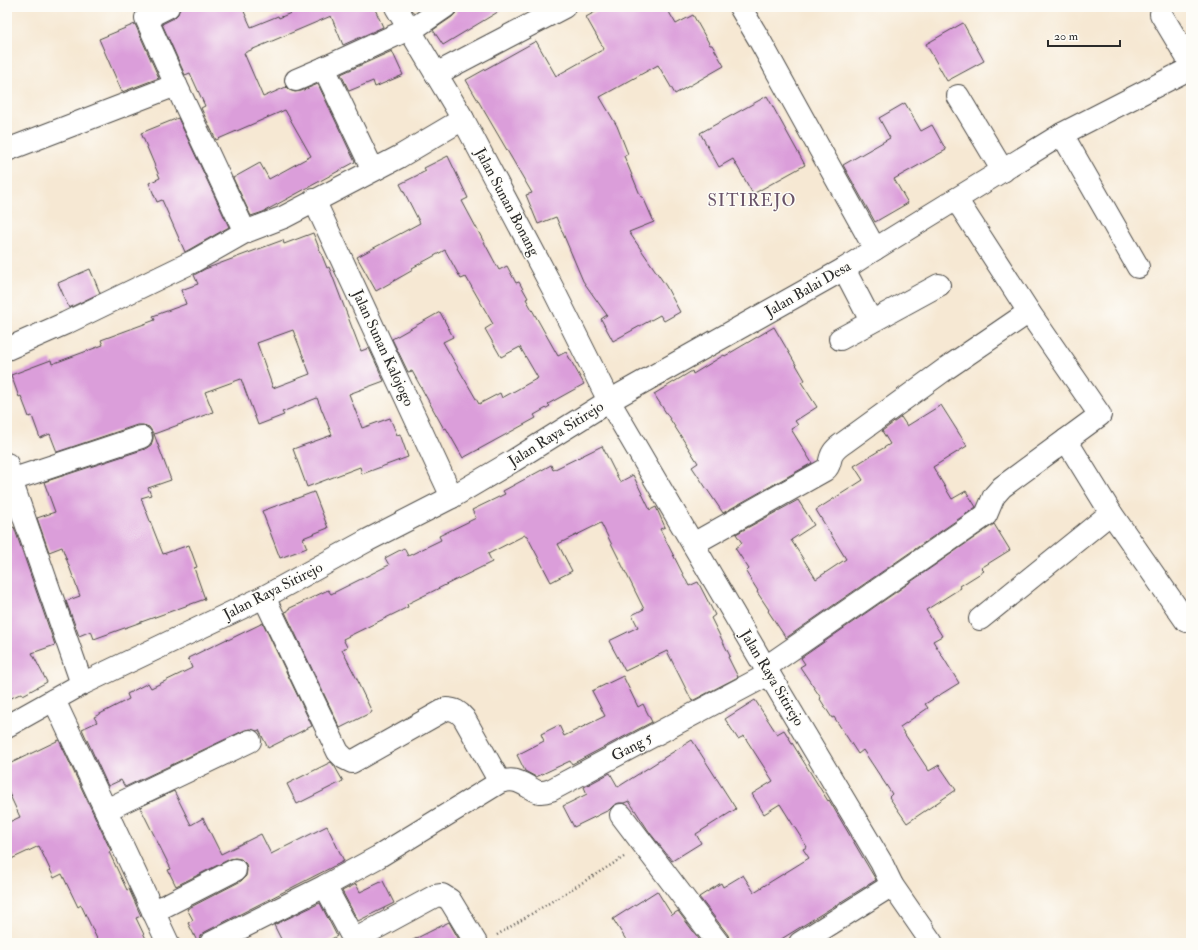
<svg xmlns="http://www.w3.org/2000/svg" width="1198" height="950" viewBox="0 0 1198 950" font-family="'IM FELL Double Pica',serif">
<style>
.building{fill:#db9eda;fill-rule:evenodd}
.lines{fill:none;stroke-linecap:round;stroke-linejoin:round}
.minor-casing{stroke:#494744;stroke-width:24}
.path{stroke:#494744;stroke-width:2.5;stroke-dasharray:1 3;stroke-linecap:butt}
.minor{stroke:#fff;stroke-width:22}
.labels{text-anchor:middle;dominant-baseline:central;stroke-width:3;stroke-linejoin:round;paint-order:stroke}
.street-label{font-size:15px;fill:#2b2b2b;stroke:#fdfcf7}
.quarter-label{font-size:17px;letter-spacing:1px;fill:#695368;stroke:#fdfcf7}
</style>
<rect width="100%" height="100%" fill="#fdfcf7"/>
<filter id="ink" filterUnits="userSpaceOnUse"><feTurbulence type="fractalNoise" baseFrequency=".025" numOctaves="2"/><feDisplacementMap in="SourceGraphic" scale="8" xChannelSelector="R" yChannelSelector="G"/><feConvolveMatrix kernelMatrix="1 2 1 2 8 2 1 2 1" color-interpolation-filters="sRGB"/></filter>
<filter id="wash" filterUnits="userSpaceOnUse"><feTurbulence type="fractalNoise" baseFrequency=".012" numOctaves="4" result="noise"/><feDisplacementMap in="SourceGraphic" scale="16" xChannelSelector="R" yChannelSelector="G"/><feGaussianBlur stdDeviation="0.9" result="paint"/><feColorMatrix in="noise" values="0 0 0 0 0 0 0 0 0 0 0 0 0 0 0 0 0 1.4 0 .05"/><feComposite in="paint" operator="in"/></filter>
<g filter="url(#wash)">
<rect width="100%" height="100%" fill="#f6e8d3"/>
<g id="blocks">
<g class="building">
<polygon points="182,7 242,7 251,27 278,16 279,18 305,7 374,7 383,27 343,45 331,16 244,53 263,97 286,87 289,90 295,92 301,91 318,84 355,162 263,212 251,216 233,178 260,163 269,179 311,156 285,110 216,140 201,108 205,106 190,73 185,75 162,24 174,18 178,14 180,8"/>
<polygon points="457,7 506,7 443,45 433,30 452,17 456,13"/>
<polygon points="604,7 666,7 676,24 693,15 710,45 712,45 724,66 675,94 658,65 600,97 617,126 628,154 624,156 641,197 643,197 654,222 629,232 666,286 680,312 664,321 660,315 613,341 601,319 607,315 583,281 556,217 538,224 526,195 532,193 466,80 536,41 556,76 604,49 586,17"/>
<polygon points="963,23 984,61 947,81 926,44"/>
<polygon points="135,24 159,78 122,92 99,39"/>
<polygon points="392,51 403,75 375,87 373,81 349,91 341,74"/>
<polygon points="767,96 805,165 753,194 733,159 719,167 700,133"/>
<polygon points="905,103 921,131 932,125 946,150 894,179 908,203 875,222 843,165 890,138 879,118"/>
<polygon points="178,118 229,227 185,252 162,200 157,202 149,183 160,178 141,133"/>
<polygon points="448,156 468,198 462,201 499,270 507,266 516,283 519,282 528,298 526,299 558,356 566,352 584,384 548,404 550,406 534,415 536,418 463,458 446,428 444,429 412,371 408,372 392,339 440,312 453,337 443,342 479,404 500,393 502,398 538,378 520,347 501,357 485,329 493,324 466,277 461,279 445,250 412,268 413,270 376,291 357,257 420,223 400,184 426,171 424,168"/>
<path d="M313 233 327 268 329 267 361 351 369 348 384 381 349 394 362 428 390 418 397 435 400 434 408 457 362 474 360 467 307 487 293 449 332 435 317 398 282 412 284 415 258 425 241 379 205 392 213 412 154 434 171 480 148 488 151 495 141 498 163 554 189 545 197 567 194 568 205 599 94 639 91 631 79 636 66 601 80 596 62 547 49 552 37 518 55 512 44 482 145 449 151 445 153 439V433L149 427 143 425H137L57 452 50 434 40 438 32 416 29 417 21 396 19 397 11 375 51 360 52 364 103 345 101 340 155 320 153 316 186 304 181 290 198 284 194 275 205 269 283 240 284 244ZM293 330 310 374 273 388 257 343Z"/>
<polygon points="90,269 100,293 69,308 58,283"/>
<polygon points="774,327 805,380 801,382 817,407 795,421 798,425 791,429 812,463 723,513 692,467 698,463 654,394 692,371 693,374 724,355 725,356"/>
<polygon points="941,405 967,446 933,467 952,499 966,491 976,507 786,638 768,611 769,610 757,592 758,591 746,572 749,569 735,548 742,543 736,534 798,500 814,525 791,540 816,579 846,559 816,510 863,480 854,466 890,444 882,431 901,417 907,426"/>
<polygon points="602,446 620,482 633,475 650,510 656,507 665,527 660,529 689,586 698,582 715,615 711,618 730,656 728,657 738,677 692,701 667,651 625,671 609,641 638,627 632,615 644,609 601,523 558,544 572,571 551,582 527,536 525,535 488,554 492,562 407,604 408,607 343,639 347,647 342,650 359,683 358,683 372,712 340,728 285,612 288,611 288,609 328,590 331,594 389,565 385,558 404,548 408,556 441,540 439,536 476,518 472,510 505,494 503,491 551,465 553,470"/>
<polygon points="314,492 328,528 303,538 307,548 280,558 262,511"/>
<polygon points="994,524 1010,550 981,568 984,571 960,586 961,588 926,610 942,636 933,641 959,683 925,704 928,708 900,727 929,771 939,765 956,790 907,823 889,797 892,794 863,750 858,754 834,717 832,718 820,699 821,698 800,667 805,664 801,658"/>
<polygon points="14,527 55,645 32,653 47,682 23,695 22,693 7,700 7,530"/>
<polygon points="263,623 312,726 268,748 259,730 257,731 251,729 245,730 125,787 121,780 108,786 82,729 97,722 94,717 129,699 127,694 148,683 151,688 192,668 188,658 227,639 228,640"/>
<polygon points="623,676 638,707 643,704 652,722 572,764 570,761 536,777 525,771 517,755 544,741 541,734 559,725 564,736 605,716 592,691"/>
<polygon points="755,700 777,734 784,730 828,801 829,800 876,880 775,943 730,943 728,935 699,897 721,883 723,887 743,875 754,892 809,858 803,849 807,847 780,804 764,814 752,794 773,781 744,736 738,739 725,719"/>
<polygon points="59,740 111,851 109,852 127,890 129,889 141,916 136,918 148,943 99,943 81,905 78,907 62,874 54,878 39,846 7,861 7,823 20,817 7,789 7,765"/>
<polygon points="692,740 736,809 696,834 701,843 672,861 650,833 629,801 624,803 619,803 614,805 609,810 574,827 563,806 587,794 584,787 610,773 618,787"/>
<polygon points="331,762 335,767 343,781 297,804 287,784"/>
<polygon points="174,791 191,825 203,818 221,854 261,834 271,854 327,826 344,861 205,932 200,936 198,943 188,923 193,920 187,909 241,881 246,876 247,870 246,864 241,859 235,858 230,859 176,886 168,870 171,869 140,807"/>
<polygon points="383,881 394,903 358,921 342,891 356,884 360,892"/>
<polygon points="657,891 672,915 678,911 702,943 628,943 613,919"/>
<polygon points="320,903 337,936 324,943 283,943 274,925"/>
<polygon points="449,922 461,943 407,943"/>
</g>
</g>
</g>
<g filter="url(#ink)">
<use href="#blocks" fill-opacity="0" stroke="#494744" stroke-width="1"/>
<g class="lines">
<defs>
<g id="minor">
<polyline points="168,7 146,18 176,85 245,232"/>
<polyline points="396,7 463,119 552,287 609,401 844,269 875,249 1062,134 1191,68"/>
<polyline points="740,7 759,39 875,249"/>
<polyline points="1161,14 1191,64"/>
<polyline points="410,31 445,7"/>
<polyline points="436,74 564,7"/>
<polyline points="296,80 324,68"/>
<polyline points="958,96 1003,171"/>
<polyline points="1062,134 1138,267"/>
<polyline points="7,150 176,85"/>
<polyline points="373,170 324,68 409,29"/>
<polyline points="314,200 452,497"/>
<polyline points="844,269 871,321"/>
<polyline points="840,339 939,285"/>
<polyline points="7,349 66,323 194,261 245,232 284,217 399,157 463,119"/>
<polyline points="1066,440 1111,513 1186,621"/>
<polyline points="7,464 11,480 82,684"/>
<polyline points="11,480 141,437"/>
<path d="M693 544 825 470C830 466 829 463 831 457 833 450 839 446 845 442L947 368 1029 312"/>
<path d="M264 597 338 752 344 758 352 762 446 709C455 709 459 712 464 718L500 782"/>
<polyline points="980,619 1111,513"/>
<polyline points="766,667 986,515 994,496 1002,487 1100,415 1029,312 956,199"/>
<polyline points="54,700 168,943"/>
<polyline points="7,726 82,684 264,597 368,540 452,497 513,461 609,401 769,674 881,862 892,885 932,943"/>
<polyline points="106,810 250,741"/>
<polyline points="621,815 718,943"/>
<polyline points="325,886 354,940 435,896 442,895 450,900 476,943"/>
<polyline points="153,912 235,870"/>
<path d="M211 943 325 886 378 857 500 782C507 780 513 779 519 782 533 787 534 796 551 790L769 674"/>
<polyline points="800,943 892,885"/>
</g>
</defs>
<use href="#minor" class="minor-casing"/>
<polyline class="path" points="497,935 624,857"/>
<use href="#minor" class="minor"/>
</g>
</g>
<g class="labels">
<g class="street-label">
<text transform="translate(507 202) rotate(62)">Jalan Sunan Bonang</text>
<text transform="translate(808 289) rotate(-30)">Jalan Balai Desa</text>
<text transform="translate(383 348) rotate(65)">Jalan Sunan Kalojogo</text>
<text transform="translate(556 434) rotate(-32)">Jalan Raya Sitirejo</text>
<text transform="translate(273 591) rotate(-27)">Jalan Raya Sitirejo</text>
<text transform="translate(772 678) rotate(59)">Jalan Raya Sitirejo</text>
<text transform="translate(632 747) rotate(-28)">Gang 5</text>
</g>
<g class="quarter-label">
<text x="752" y="200">SITIREJO</text>
</g>
</g>
<rect width="1198" height="950" fill="none" stroke="#fdfcf7" stroke-width="24"/>
<path d="M1048 40v6h72v-6" fill="none" stroke="#2b2b2b" stroke-width="2"/>
<text x="1054" y="40" font-size="12" fill="#2b2b2b" stroke="#fdfcf7" stroke-width="3" paint-order="stroke">20 m</text>
</svg>
